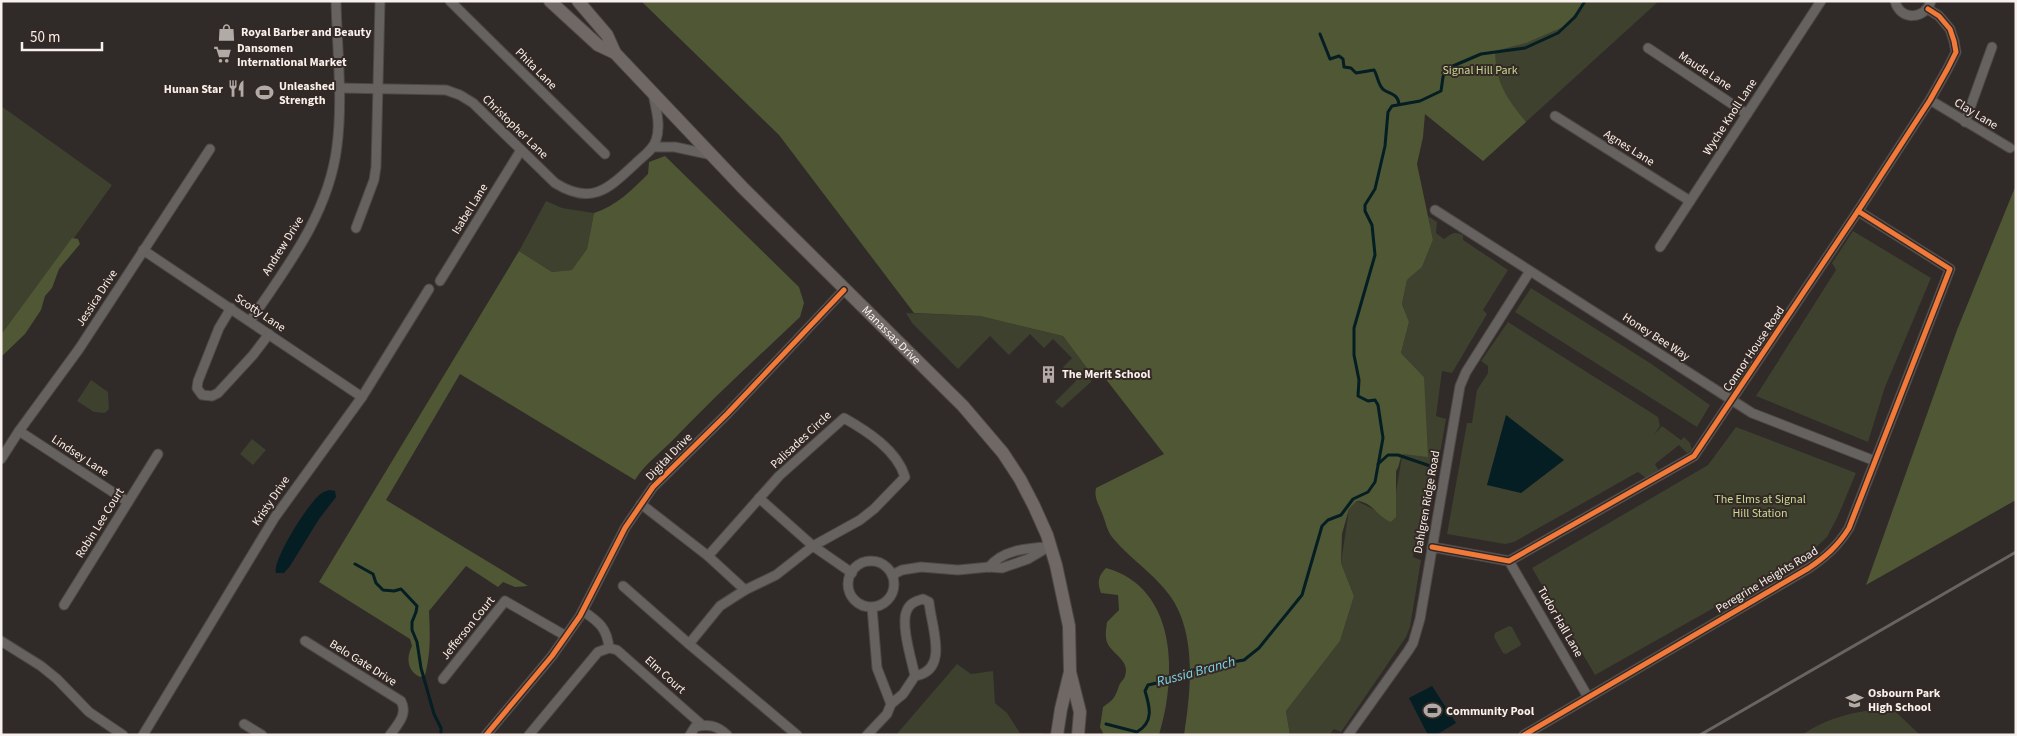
<svg xmlns="http://www.w3.org/2000/svg" width="2017" height="736" viewBox="0 0 2017 736" font-family="'Source Sans 3',sans-serif">
<style>
.green{fill:#3d412e}
.forest{fill:#505734}
.water{fill:#041e23}
.lines{fill:none;stroke-linecap:round;stroke-linejoin:round}
.stream{stroke:#041e23;stroke-width:3}
.street-casing{stroke:#4d4746;stroke-width:11}
.secondary-casing{stroke:#4d4746;stroke-width:14}
.street{stroke:#666260;stroke-width:9}
.secondary{stroke:#706864;stroke-width:12}
.rail{stroke:#676462;stroke-width:3}
.cycleway-casing{stroke:#342924;stroke-width:8}
.cycleway{stroke:#f17a3a;stroke-width:5}
.labels{text-anchor:middle;dominant-baseline:central;stroke-width:4;stroke-linejoin:round;paint-order:stroke}
.poi-label{font-size:12px;font-weight:bold;fill:#f7f0ec;stroke:#342924;text-anchor:start}
.street-label{font-size:12px;fill:#f7f0ec;stroke:#342924}
.park-label{font-size:12px;fill:#c8da95;stroke:#342924}
.water-label{font-size:14px;font-style:italic;fill:#7bd8e9;stroke:#342924}
</style>
<rect width="100%" height="100%" fill="#302a28"/>
<g class="green">
<polygon points="1286,1 1659,1 1483,161"/>
<polygon points="1,106 112,185 1,340"/>
<polygon points="546,201 562,208 594,213 587,249 573,270 552,272 519,251"/>
<path d="M1428 216 1437 222 1436 233 1444 239C1452 233 1454 231 1463 235V240L1508 270 1483 310 1487 314 1452 373 1442 371 1436 416 1446 419 1427 526 1418 527 1413 557 1421 560 1410 627 1406 637 1341 732 1334 729 1329 735H1290L1286 711 1340 641 1354 596 1341 563 1349 509 1357 501 1377 511 1391 522 1403 450 1424 377 1401 353 1409 322 1402 304 1407 280 1422 267 1433 240Z"/>
<polygon points="1853,231 1931,278 1885,387 1868,442 1756,396 1836,270 1832,263"/>
<polygon points="1531,288 1650,363 1710,405 1697,427 1515,312"/>
<polygon points="906,313 980,316 1063,336 1092,375 1091,382 1062,408 1055,402 1076,381 1063,367 1072,358 1053,339 1044,348 1030,334 1009,355 990,336 958,369 912,323"/>
<polygon points="1508,322 1658,417 1660,426 1654,435 1662,426 1681,440 1684,437 1690,443 1692,450 1687,453 1679,445 1655,464 1659,471 1646,478 1638,472 1514,542 1505,544 1447,534 1467,423 1472,423 1477,390 1488,373 1488,366 1481,361"/>
<polygon points="91,380 108,392 109,409 105,413 94,412 77,401"/>
<polygon points="1736,427 1856,473 1838,516 1827,537 1809,554 1595,675 1532,568 1708,465"/>
<polygon points="252,439 266,450 253,465 240,454"/>
<polygon points="1509,626 1512,627 1521,644 1520,646 1506,654 1503,653 1494,637 1495,633"/>
<polygon points="957,664 971,674 993,671 995,703 1007,713 1020,733 1043,733 1043,735 896,735"/>
<path d="M1883 709 1896 712 1920 735H1802C1826 718 1855 711 1883 709Z"/>
</g>
<g class="forest">
<path d="M641 1H1587L1563 27 1526 43 1495 51C1496 84 1506 97 1526 122L1483 161 1425 114 1423 137 1417 164 1433 240 1422 267 1407 280 1402 304 1409 322 1401 353 1424 377 1428 457 1403 454C1399 459 1400 466 1396 471V517L1391 522C1377 517 1373 502 1357 501L1349 509 1342 534 1341 563 1354 596 1340 641 1286 711 1290 735H1184C1190 696 1195 651 1180 614 1168 582 1133 563 1112 537 1107 531 1105 520 1102 513 1098 503 1094 498 1096 488L1164 454 1101 373 1092 375 1063 336 980 316 914 313 779 135Z"/>
<path d="M665 156 799 287 804 303 800 317C757 358 713 398 672 441 660 453 644 465 635 480L460 374 386 500 528 586 515 587 503 582 498 587 466 566 429 611C430 633 431 653 425 675L420 677C407 671 406 658 412 646L410 639 319 582 519 251 552 272 572 270 587 249 594 213C616 206 632 190 648 174L649 162Z"/>
<polygon points="2016,185 2016,500 1866,585 1957,330"/>
<polygon points="72,238 78,239 80,244 59,269 52,288 45,296 41,310 25,334 1,357 1,335"/>
<path d="M1106 568C1178 588 1177 677 1159 735H1104L1100 727 1103 707C1113 700 1115 698 1119 686 1120 682 1124 680 1125 676 1130 662 1115 655 1109 646 1104 639 1106 630 1107 622L1119 610 1118 595 1101 593C1097 582 1098 576 1106 568Z"/>
</g>
<g class="water">
<polygon points="1506,415 1564,460 1521,493 1487,485"/>
<path d="M330 490 335 491 336 497 319 519 290 566 284 573H276C272 560 310 500 322 493 325 491 327 491 330 490Z"/>
<polygon points="1432,686 1456,723 1436,735 1428,735 1409,698"/>
</g>
<g class="lines">
<g class="stream">
<path d="M1320 34 1330 59 1339 56 1343 59 1344 67 1351 68 1356 73 1374 70C1378 76 1378 86 1384 90 1390 94 1398 94 1399 104"/>
<polyline points="1378,464 1388,455 1398,455 1436,468"/>
<polyline points="355,564 373,574 376,583 383,590 394,591 401,589 417,606 416,612 412,622 412,630 417,642 421,668 434,714 441,728 441,735"/>
<path d="M1106 724 1137 732C1154 722 1150 707 1145 691L1148 685 1174 679 1198 668 1244 660 1259 648 1302 595 1322 526 1328 520 1341 515 1353 499 1368 492 1375 482 1383 438 1378 405 1375 400 1368 401 1358 396 1359 380 1354 355V328L1375 255 1372 225 1365 211V205L1375 189 1385 146 1388 112 1392 106 1420 101 1441 91 1443 77 1446 69 1481 54 1525 48 1558 33 1575 17 1585 1"/>
</g>
<defs>
<g id="street">
<polyline points="450,1 605,154"/>
<path d="M1895 1C1900 21 1925 20 1931 1"/>
<polyline points="1648,48 1747,114"/>
<path d="M338 88 446 90 460 95 473 103 555 183C592 206 608 189 636 163 643 156 653 150 656 140 661 126 656 108 653 94"/>
<polyline points="1930,100 2010,148"/>
<polyline points="1555,116 1690,201"/>
<polyline points="1965,122 1992,47"/>
<polyline points="653,147 675,147 712,155"/>
<polyline points="1435,210 1752,413 1875,461"/>
<polyline points="356,228 374,180 376,167 380,1"/>
<polyline points="1660,247 1821,1"/>
<polyline points="143,250 362,397"/>
<polyline points="440,281 521,150"/>
<polyline points="231,308 219,328 198,381 197,388 202,395 212,396 218,393 253,355 269,334"/>
<path d="M250 321C287 267 329 213 337 146 343 99 337 49 336 1"/>
<polyline points="19,431 128,502"/>
<polyline points="1,459 19,431 79,349 210,149"/>
<polyline points="641,504 708,556 745,590"/>
<polyline points="1432,547 1509,561 1694,456 1858,211 1930,100 1948,68 1956,52 1954,41 1950,29 1939,16 1928,9"/>
<path d="M708 556 779 476 844 418C867 431 897 450 905 477L874 509 860 520 813 546 759 498"/>
<polyline points="1509,561 1588,697"/>
<circle cx="871" cy="584" r="23"/>
<path d="M989 567C1003 550 1026 548 1048 547"/>
<polyline points="892,575 902,570 921,567 958,570 989,567 1002,568 1028,559 1050,546"/>
<polyline points="623,586 689,644"/>
<polyline points="64,605 158,454"/>
<path d="M583 611C599 622 607 628 609 648"/>
<polyline points="1,641 41,666 57,679 89,712 123,735"/>
<path d="M305 641 401 701C408 714 398 724 390 735"/>
<polyline points="443,679 505,601 566,636"/>
<path d="M891 704 903 694 915 676C912 661 900 624 907 610 910 603 916 601 923 599L929 602C931 626 950 670 915 676"/>
<polyline points="244,724 262,735"/>
<polyline points="143,735 275,517 362,397 429,289"/>
<polyline points="486,735 552,656 580,616 625,528 653,487 727,414 844,290"/>
<polyline points="529,735 598,652 609,648 617,650 702,725"/>
<path d="M690 735 695 727C708 724 717 725 727 735"/>
<polyline points="797,735 689,644 720,606 745,590 776,575 813,546 852,573"/>
<polyline points="867,735 887,714 891,704 877,668 872,607"/>
<polyline points="1348,735 1408,651 1413,643 1420,619 1460,386 1466,372 1530,271"/>
<path d="M1524 735 1809 568C1825 557 1838 546 1849 528L1950 269 1858 211"/>
</g>
<g id="secondary">
<path id="s1" d="M550 1 598 45 615 53 743 188 963 406 1003 453 1020 479 1034 506 1047 535 1056 565 1069 626 1070 672 1080 712 1078 735"/>
<polyline points="578,1 607,35 615,53"/>
<polyline points="1057,735 1061,709 1070,672"/>
</g>
</defs>
<use href="#street" class="street-casing"/>
<use href="#secondary" class="secondary-casing"/>
<use href="#street" class="street"/>
<use href="#secondary" class="secondary"/>
<polyline class="rail" points="1700,735 2016,552"/>
<defs>
<g id="cycleway">
<polyline points="1432,547 1509,561 1694,456 1858,211 1930,100 1948,68 1956,52 1954,41 1950,29 1939,16 1928,9"/>
<polyline points="486,735 552,656 580,616 625,528 653,487 727,414 844,290"/>
<path d="M1524 735 1809 568C1825 557 1838 546 1849 528L1950 269 1858 211"/>
</g>
</defs>
<use href="#cycleway" class="cycleway-casing"/>
<use href="#cycleway" class="cycleway"/>
</g>
<defs>
<symbol id="shop-bare" viewBox="-9 -9 18 18"><path d="M-5-2.5h2.3a2.7 3.5 0 0 1 5.4 0H5L5.5 6h-11ZM-1.5-2.5h3a1.5 2.3 0 0 0-3 0Z" fill="#b1aba7" stroke="#342924" stroke-width="2.5" paint-order="stroke"/></symbol>
<symbol id="supermarket-bare" viewBox="-9 -9 18 18"><path d="M-6-5.5h2.5l.6 2H6L4.5 2H-2.5L-4.4-4H-6ZM-1.5 3.2a1.3 1.3 0 1 0 .1 0ZM3 3.2a1.3 1.3 0 1 0 .1 0Z" fill="#b1aba7" stroke="#342924" stroke-width="2.5" paint-order="stroke"/></symbol>
<symbol id="restaurant-bare" viewBox="-9 -9 18 18"><path d="M-5-6h1v4h1v-4h1v4h1v-4h1v5L-1.5 .5V6h-2V.5L-5-1ZM5-6V6H3V1.5H1.5Q1.5-4 5-6Z" fill="#b1aba7" stroke="#342924" stroke-width="2.5" paint-order="stroke"/></symbol>
<symbol id="stadium-bare" viewBox="-9 -9 18 18"><path d="M0-5a6.5 5 0 1 0 0 10a6.5 5 0 1 0 0-10ZM-3.5-1.8h7v3.6h-7Z" fill="#b1aba7" stroke="#342924" stroke-width="2.5" paint-order="stroke"/></symbol>
<symbol id="building-bare" viewBox="-9 -9 18 18"><path d="M-4-6H4V6H1V3H-1V6H-4ZM-2.5-4.3h1.7v1.8h-1.7ZM.8-4.3h1.7v1.8H.8ZM-2.5-1h1.7V.8h-1.7ZM.8-1h1.7V.8H.8Z" fill="#b1aba7" stroke="#342924" stroke-width="2.5" paint-order="stroke"/></symbol>
<symbol id="school-bare" viewBox="-9 -9 18 18"><path d="M0-5L7-2L0 1L-7-2ZM-4 1L0 2.5L4 1V4Q0 6-4 4Z" fill="#b1aba7" stroke="#342924" stroke-width="2.5" paint-order="stroke"/></symbol>
</defs>
<g fill-rule="evenodd">
<use href="#shop-bare" x="214" y="20" width="25" height="25"/>
<use href="#supermarket-bare" x="210" y="42" width="25" height="25"/>
<use href="#restaurant-bare" x="224" y="76" width="25" height="25"/>
<use href="#stadium-bare" x="252" y="80" width="25" height="25"/>
<use href="#building-bare" x="1036" y="362" width="25" height="25"/>
<use href="#school-bare" x="1842" y="688" width="25" height="25"/>
<use href="#stadium-bare" x="1420" y="698" width="25" height="25"/>
</g>
<g class="labels">
<g class="poi-label">
<text x="241" y="32">Royal Barber and Beauty</text>
<text x="237" y="48">Dansomen<tspan x="237" dy="14">International Market</tspan></text>
<text x="279" y="86">Unleashed<tspan x="279" dy="14">Strength</tspan></text>
<text x="223" y="89" text-anchor="end">Hunan Star</text>
<text x="1062" y="374">The Merit School</text>
<text x="1868" y="693">Osbourn Park<tspan x="1868" dy="14">High School</tspan></text>
<text x="1446" y="711">Community Pool</text>
</g>
<g class="street-label">
<text transform="translate(536 69) rotate(45)">Phita Lane</text>
<text transform="translate(1705 71) rotate(33)">Maude Lane</text>
<text transform="translate(1976 114) rotate(31)">Clay Lane</text>
<text transform="translate(1730 117) rotate(-57)">Wyche Knoll Lane</text>
<text transform="translate(515 127) rotate(44)">Christopher Lane</text>
<text transform="translate(1629 148) rotate(32)">Agnes Lane</text>
<text transform="translate(470 209) rotate(-58)">Isabel Lane</text>
<text transform="translate(283 246) rotate(-58)">Andrew Drive</text>
<text transform="translate(97 298) rotate(-57)">Jessica Drive</text>
<text transform="translate(260 313) rotate(34)">Scotty Lane</text>
<text stroke="none"><textPath href="#s1" startOffset="479">Manassas Drive</textPath></text>
<text transform="translate(1656 337) rotate(33)">Honey Bee Way</text>
<text transform="translate(1754 349) rotate(-56)">Connor House Road</text>
<text transform="translate(801 440) rotate(-43)">Palisades Circle</text>
<text transform="translate(80 456) rotate(33)">Lindsey Lane</text>
<text transform="translate(669 457) rotate(-46)">Digital Drive</text>
<text transform="translate(271 501) rotate(-56)">Kristy Drive</text>
<text transform="translate(1427 502) rotate(-80)">Dahlgren Ridge Road</text>
<text transform="translate(100 523) rotate(-58)">Robin Lee Court</text>
<text transform="translate(1767 580) rotate(-31)">Peregrine Heights Road</text>
<text transform="translate(1560 622) rotate(60)">Tudor Hall Lane</text>
<text transform="translate(468 628) rotate(-51)">Jefferson Court</text>
<text transform="translate(363 663) rotate(32)">Belo Gate Drive</text>
<text transform="translate(665 675) rotate(42)">Elm Court</text>
</g>
<g class="park-label">
<text x="1480" y="70">Signal Hill Park</text>
<text x="1760" y="499">The Elms at Signal<tspan x="1760" dy="14">Hill Station</tspan></text>
</g>
<g class="water-label">
<text transform="translate(1196 672) rotate(-15)">Russia Branch</text>
</g>
</g>
<rect width="2017" height="736" fill="none" stroke="#f7f0ec" stroke-width="5"/>
<path d="M22 42v8h80v-8" fill="none" stroke="#f7f0ec" stroke-width="2.5"/>
<text x="30" y="42" font-size="15" fill="#f7f0ec" stroke="#342924" stroke-width="4" paint-order="stroke">50 m</text>
</svg>
